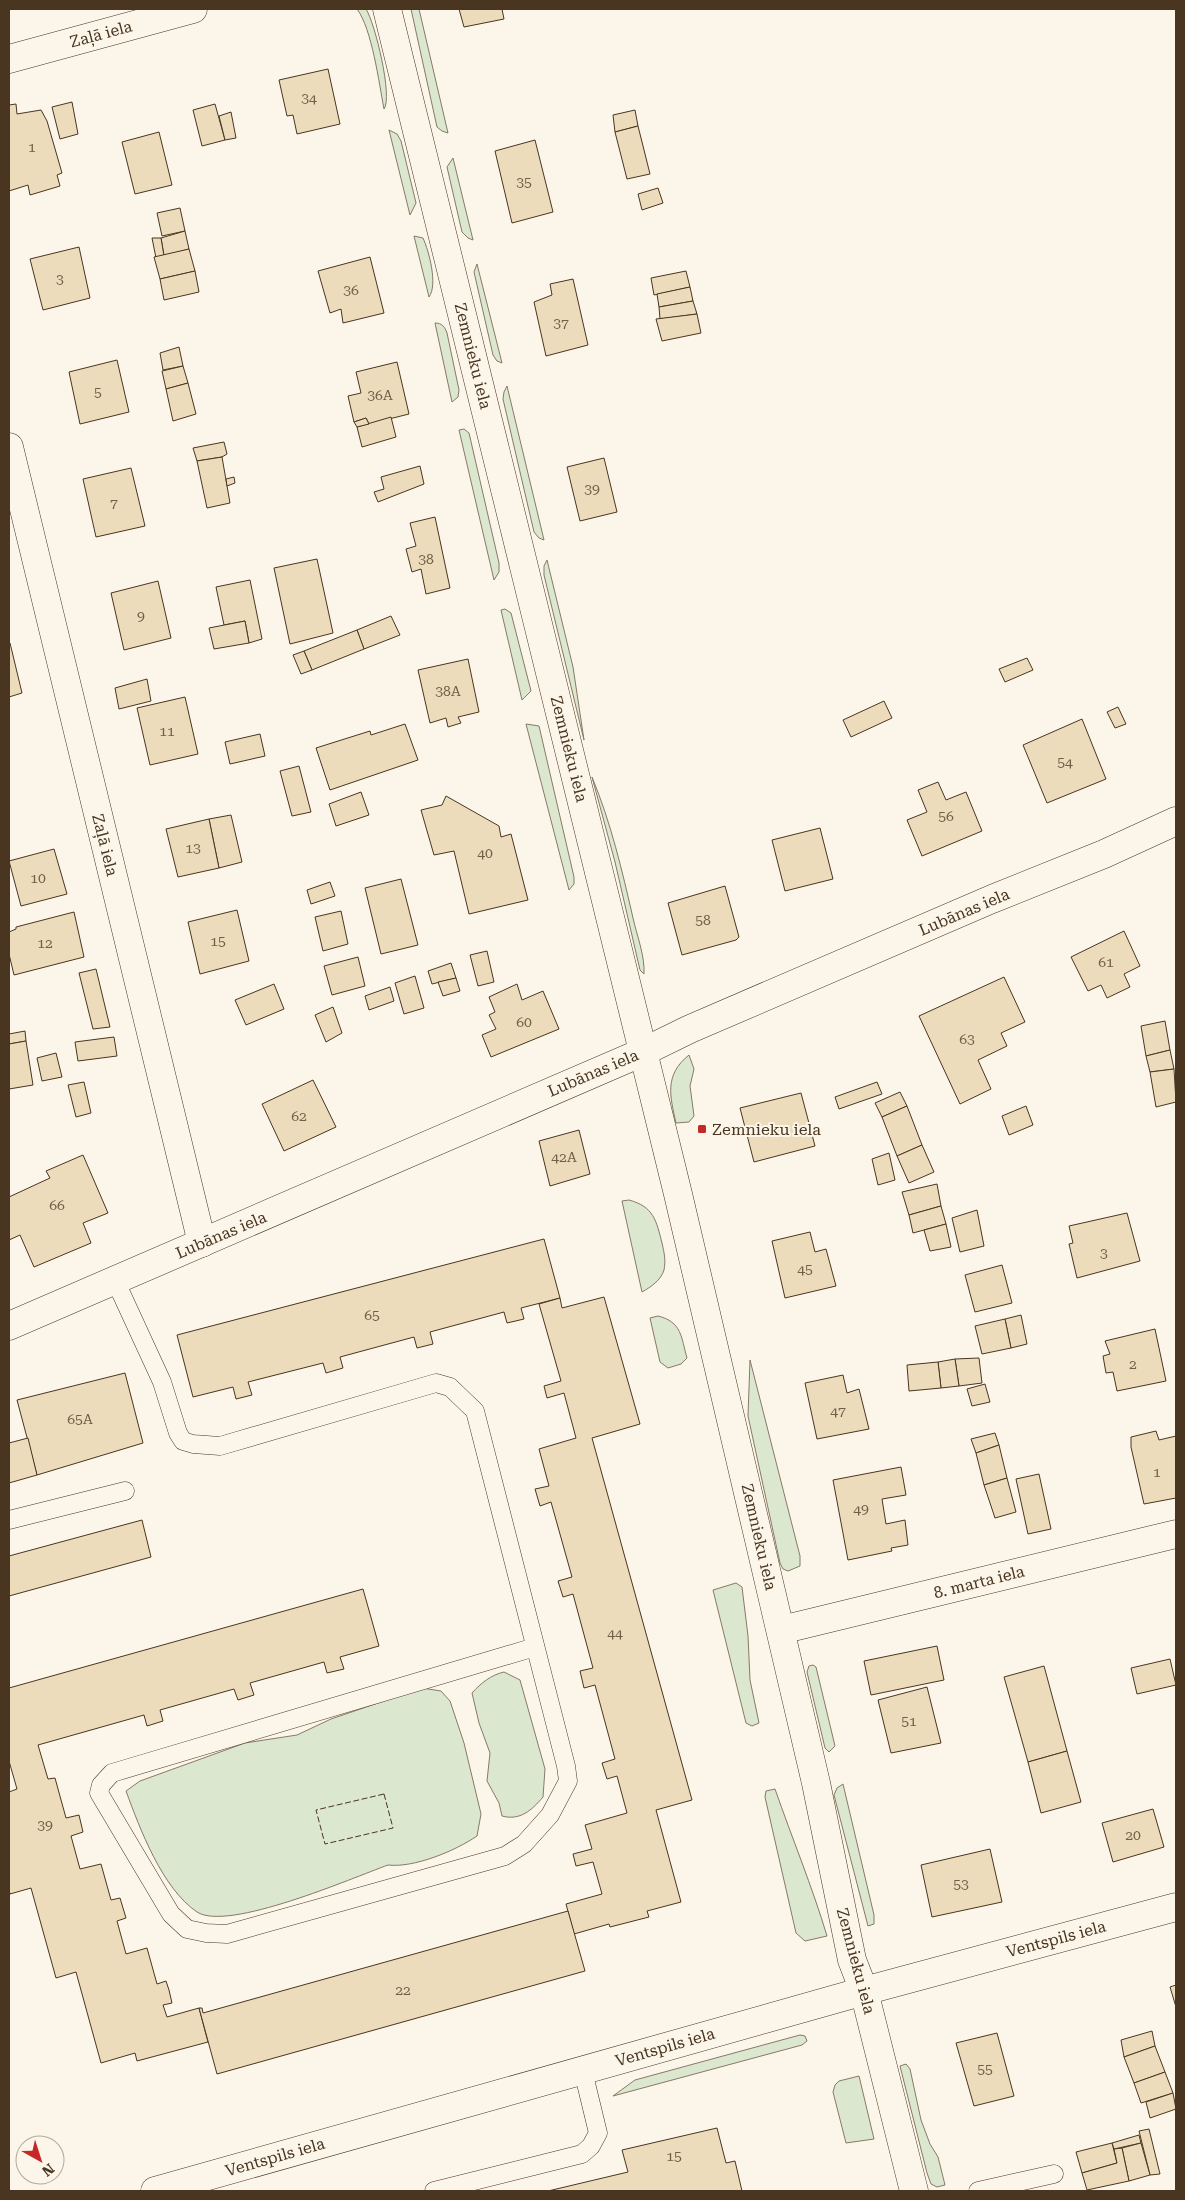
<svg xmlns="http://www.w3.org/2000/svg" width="1185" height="2200" viewBox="0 0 1185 2200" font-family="'Roboto Serif',serif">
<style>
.green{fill:#dce7d0;stroke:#887966}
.building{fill:#ecdcbc;stroke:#4a3520}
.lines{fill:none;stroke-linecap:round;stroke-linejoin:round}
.service-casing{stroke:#4a3520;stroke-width:19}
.minor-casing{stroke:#4a3520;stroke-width:29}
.service{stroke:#fbf6e9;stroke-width:18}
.minor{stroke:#fbf6e9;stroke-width:28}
.fence{stroke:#4a3520;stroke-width:1;stroke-dasharray:6 2.5;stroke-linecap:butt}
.poi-dot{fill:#c62828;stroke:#fbf6e9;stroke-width:2}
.labels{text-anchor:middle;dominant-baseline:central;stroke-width:4;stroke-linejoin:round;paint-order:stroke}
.number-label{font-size:14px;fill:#725f47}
.street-label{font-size:16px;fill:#4a3520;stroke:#fbf6e9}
.poi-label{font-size:16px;fill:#4a3520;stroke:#fbf6e9;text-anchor:start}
</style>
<rect width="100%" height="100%" fill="#fbf6e9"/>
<g class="green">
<path d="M357 9H366C375 23 393 97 384 109 379 83 372 29 357 9Z"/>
<polygon points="411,9 419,9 448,133 442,131 437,127"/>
<polygon points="389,130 397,134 401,141 416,203 410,215"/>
<polygon points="453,158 473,240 468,238 462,232 447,167"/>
<path d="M414 236 423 238C429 251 438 285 429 297Z"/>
<polygon points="477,264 502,363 497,361 493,355 474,272"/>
<path d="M435 323C442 323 445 327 447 333L459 390 458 397 452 402Z"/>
<polygon points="507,386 544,540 539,538 534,532 503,399 504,392"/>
<polygon points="464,429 469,433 499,563 499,572 494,580 459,430"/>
<polygon points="547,560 573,667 584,740 544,575 544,566"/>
<polygon points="505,609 511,613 531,691 522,700 501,610"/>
<polygon points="526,724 539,726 574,877 574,884 569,890"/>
<path d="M592 777C611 823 622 870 633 918 637 936 645 956 644 974L640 970 615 862Z"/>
<path d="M689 1055 694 1069 690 1086 694 1116 689 1122 676 1123C670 1096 664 1075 689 1055Z"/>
<path d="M629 1200C654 1207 656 1220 662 1243 664 1252 666 1260 664 1270 661 1280 651 1287 642 1292L622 1201Z"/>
<path d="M658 1316C682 1322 681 1337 687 1358L681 1364 668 1368 660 1362 650 1318Z"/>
<polygon points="750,1360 800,1556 800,1566 788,1571 783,1569 780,1563 748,1416"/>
<polygon points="736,1583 742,1587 748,1636 750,1680 759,1723 752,1726 746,1723 713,1590"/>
<polygon points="813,1665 816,1667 835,1746 829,1752 825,1748 807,1672 809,1666"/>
<path d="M504 1672 520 1680 545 1769 543 1797C532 1810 520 1821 502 1816L499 1803 487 1781 490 1753 479 1723 472 1693C481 1683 491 1675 504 1672Z"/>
<path d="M422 1688 441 1691 450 1701 464 1743 481 1814 477 1836C455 1851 414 1868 388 1865 352 1878 228 1932 197 1912 162 1888 140 1829 126 1791L140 1781 245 1743 297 1735 331 1719Z"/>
<polygon points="843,1784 874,1915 874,1924 868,1926 834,1795 837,1788"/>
<path d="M775 1789C792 1838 812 1886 827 1936L805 1941 796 1933 765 1797 766 1791Z"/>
<polygon points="800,2035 805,2036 807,2041 802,2045 613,2096 635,2080"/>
<polygon points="906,2064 910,2069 921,2120 930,2144 938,2157 945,2185 937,2187 931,2184 927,2173 900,2066"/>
<polygon points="859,2076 874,2139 846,2143 833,2092 835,2085 839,2081"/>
</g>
<g class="building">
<polygon points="459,9 502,9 504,19 464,27"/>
<polygon points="328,69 340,124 297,134 293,115 287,116 279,80"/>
<polygon points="72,102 78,134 60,139 52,107"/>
<polygon points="16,104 17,114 41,110 47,121 62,173 57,175 60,186 30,195 28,185 9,191 9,105"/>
<polygon points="215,104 225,140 202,146 193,110"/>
<polygon points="635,110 638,126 615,132 613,115"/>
<polygon points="231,112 236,138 225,140 219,116"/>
<polygon points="638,126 650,174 627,179 615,132"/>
<polygon points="159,132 172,185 135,194 122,142"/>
<polygon points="535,140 553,212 512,223 495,151"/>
<polygon points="658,188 663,203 642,210 638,194"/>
<polygon points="180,208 185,231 162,236 157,213"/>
<polygon points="185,231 189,249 164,256 161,238"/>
<polygon points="152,238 161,238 164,256 156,258"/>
<polygon points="79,247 90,298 43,310 30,259"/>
<polygon points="189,249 195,271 160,279 154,257"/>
<polygon points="370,257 384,313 343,323 341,309 330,313 318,271"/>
<polygon points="195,271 199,292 164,300 160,279"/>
<polygon points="686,271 690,287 654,295 651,278"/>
<polygon points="573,279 588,345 546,356 534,302 552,295 550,284"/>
<polygon points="690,287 693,301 659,307 657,294"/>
<polygon points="693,301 697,314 660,319 659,307"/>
<polygon points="697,314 701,333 662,341 656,319"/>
<polygon points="179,347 183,366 163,370 160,353"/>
<polygon points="117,360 129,412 80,424 69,372"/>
<polygon points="397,362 409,414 369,424 366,418 354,422 348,396 361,393 356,372"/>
<polygon points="183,366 188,383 166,389 162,371"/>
<polygon points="188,383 196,414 173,421 166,389"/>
<polygon points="391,417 396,437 362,447 357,427"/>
<polygon points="366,418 369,424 357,427 354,422"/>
<polygon points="224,442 227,454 222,457 197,461 193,448"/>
<polygon points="222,457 230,503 207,508 197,461"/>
<polygon points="604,458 617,512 580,521 567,467"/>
<polygon points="420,466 424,484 378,502 374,492 384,489 381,477"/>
<polygon points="131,468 145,526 96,537 83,479"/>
<polygon points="234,477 235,483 227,486 226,479"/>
<polygon points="435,517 450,588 426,594 421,569 412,572 406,549 416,546 410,523"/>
<polygon points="317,559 333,633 290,644 274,568"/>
<polygon points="250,580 262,639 249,643 245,621 224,625 216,587"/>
<polygon points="158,581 171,638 124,650 111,593"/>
<polygon points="391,616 400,635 364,649 357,630"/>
<polygon points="245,621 249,643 214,649 209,628"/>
<polygon points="357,630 364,649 312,670 304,651"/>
<polygon points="9,643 10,643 22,693 9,697"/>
<polygon points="304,651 312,670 301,674 293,655"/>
<polygon points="1027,658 1033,670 1005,682 999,669"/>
<polygon points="468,659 479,712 458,717 461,723 448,727 446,718 430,723 418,670"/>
<polygon points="147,679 151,701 119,709 115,688"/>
<polygon points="185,697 198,754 150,765 137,708"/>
<polygon points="884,701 892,718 851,737 843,720"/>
<polygon points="1118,707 1126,724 1115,728 1107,712"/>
<polygon points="1082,719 1106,779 1047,803 1023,745"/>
<polygon points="405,724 418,760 330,790 316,748 370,731 371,735"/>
<polygon points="260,734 265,756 230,764 225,742"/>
<polygon points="299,766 311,812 292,816 280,771"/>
<polygon points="938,782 946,800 966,792 982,831 922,856 907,820 927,812 918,790"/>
<polygon points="361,792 369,815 336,826 329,804"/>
<polygon points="446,796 499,826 501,837 511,834 528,900 469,914 454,851 434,855 421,810 442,805"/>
<polygon points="231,815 242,862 219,868 209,819"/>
<polygon points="209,819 219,868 178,877 166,829"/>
<polygon points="820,828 833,879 785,891 772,840"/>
<polygon points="54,849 67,894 21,906 9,861"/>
<polygon points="401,879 418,945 381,954 365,888"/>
<polygon points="330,882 335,896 311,904 307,890"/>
<polygon points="725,886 739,937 736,940 682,955 668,903"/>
<polygon points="237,910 249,961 200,974 188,922"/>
<polygon points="341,911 348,944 323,951 315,917"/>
<polygon points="74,912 84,957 14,975 9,954 9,932 16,929 16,927"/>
<polygon points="1124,931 1140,966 1124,974 1130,987 1107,998 1101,985 1088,991 1071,957"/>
<polygon points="487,951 494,982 478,986 470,955"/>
<polygon points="358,957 365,986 332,995 324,966"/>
<polygon points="451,963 456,978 432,984 428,971"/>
<polygon points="96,969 110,1027 93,1029 79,973"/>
<polygon points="415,976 424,1008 404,1014 395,983"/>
<polygon points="1004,977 1025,1022 1001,1033 1007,1046 978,1060 991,1089 960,1104 919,1016"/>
<polygon points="456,978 460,991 443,996 438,982"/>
<polygon points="274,984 284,1009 246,1025 235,1000"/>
<polygon points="517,984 522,1000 543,991 559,1029 491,1057 482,1035 496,1029 489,1015 495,1012 489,997"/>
<polygon points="390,987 394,1001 369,1010 365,996"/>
<polygon points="333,1007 342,1033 326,1042 315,1015"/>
<polygon points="1165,1021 1170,1050 1146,1056 1141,1026"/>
<polygon points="25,1031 26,1041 9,1044 9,1034"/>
<polygon points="114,1037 117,1056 78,1061 75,1042"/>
<polygon points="26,1041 33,1085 9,1089 9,1044"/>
<polygon points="1170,1050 1174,1069 1150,1072 1146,1056"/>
<polygon points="56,1053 62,1077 42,1081 37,1058"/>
<polygon points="1174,1069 1176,1102 1156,1107 1150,1072"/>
<polygon points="313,1080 336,1127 284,1151 262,1104"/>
<polygon points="84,1082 91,1113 76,1117 68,1085"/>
<polygon points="877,1082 882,1094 839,1109 835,1097"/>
<polygon points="900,1092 907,1106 882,1117 875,1103"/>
<polygon points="801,1093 815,1146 754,1162 740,1108"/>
<polygon points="907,1106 922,1145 897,1156 882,1117"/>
<polygon points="1026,1106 1033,1125 1009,1135 1002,1116"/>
<polygon points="579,1130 590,1174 550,1186 539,1141"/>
<polygon points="922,1145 934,1172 909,1183 897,1156"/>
<polygon points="889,1153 895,1180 878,1185 872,1159"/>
<polygon points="83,1155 108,1213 83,1223 91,1243 34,1267 20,1235 9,1240 9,1197 50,1178 46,1171"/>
<polygon points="937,1184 941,1206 909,1215 902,1192"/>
<polygon points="941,1206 946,1224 913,1233 909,1215"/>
<polygon points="977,1210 984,1246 960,1252 952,1218"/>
<polygon points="1127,1213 1140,1261 1077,1278 1069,1244 1073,1243 1069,1226"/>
<polygon points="946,1224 951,1247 930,1251 924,1230"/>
<polygon points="810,1232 815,1252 826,1249 836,1286 785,1298 772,1241"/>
<polygon points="544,1239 560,1298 521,1308 524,1319 507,1323 504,1312 430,1332 433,1344 417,1348 414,1337 340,1357 343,1368 326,1373 323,1363 248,1382 252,1395 236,1399 233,1387 193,1397 177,1335"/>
<polygon points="1002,1265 1012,1303 975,1312 965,1275"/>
<polygon points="604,1297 640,1424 592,1438 692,1800 656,1810 681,1902 647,1911 649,1917 610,1927 609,1924 574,1934 566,1904 602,1894 593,1862 576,1866 573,1854 592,1849 585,1825 627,1813 617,1776 607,1779 602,1763 615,1759 595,1685 584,1688 580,1671 593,1668 573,1594 563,1597 558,1581 572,1577 551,1502 540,1506 535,1489 549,1486 539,1449 576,1438 564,1393 547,1398 544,1386 561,1381 539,1304 560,1298 562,1308"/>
<polygon points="1021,1315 1027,1344 1011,1348 1005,1319"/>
<polygon points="1005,1319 1011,1348 982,1354 975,1326"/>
<polygon points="1155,1329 1166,1381 1117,1391 1113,1372 1106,1373 1103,1356 1110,1354 1105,1341"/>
<polygon points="979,1358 982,1383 959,1386 955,1359"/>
<polygon points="955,1359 959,1386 941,1388 938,1362"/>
<polygon points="938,1362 941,1388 909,1391 907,1365"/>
<polygon points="125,1373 143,1443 37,1475 17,1400"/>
<polygon points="843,1375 847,1393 859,1389 869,1429 817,1439 805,1383"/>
<polygon points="985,1384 990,1402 972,1406 967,1389"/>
<polygon points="1156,1431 1159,1440 1176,1436 1176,1498 1144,1504 1131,1447 1131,1437"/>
<polygon points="995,1433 999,1445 976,1453 971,1439"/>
<polygon points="28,1438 37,1475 9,1483 9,1443"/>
<polygon points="999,1445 1007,1478 984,1485 976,1453"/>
<polygon points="901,1467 906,1495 882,1499 886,1524 905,1520 908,1545 891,1548 892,1551 848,1560 833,1480"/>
<polygon points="1039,1474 1051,1529 1028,1534 1016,1479"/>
<polygon points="1007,1478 1016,1512 995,1518 984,1485"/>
<polygon points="142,1520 151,1557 9,1596 9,1556"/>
<polygon points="363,1589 379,1646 340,1657 344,1669 327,1673 324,1662 250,1683 254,1695 238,1700 234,1689 160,1710 163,1721 147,1726 144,1715 38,1745 48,1779 55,1778 66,1818 79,1815 83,1832 71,1836 80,1869 101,1864 111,1900 120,1898 126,1918 117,1921 126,1954 147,1948 157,1984 166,1981 169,1990 172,2003 163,2005 167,2017 199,2008 208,2042 137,2061 135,2053 101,2063 76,1972 56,1978 31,1888 10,1894 9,1889 9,1792 17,1789 9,1761 9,1688"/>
<polygon points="937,1646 944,1680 871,1695 864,1661"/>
<polygon points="1170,1659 1176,1685 1137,1694 1131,1668"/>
<polygon points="1044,1666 1067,1751 1028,1762 1004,1677"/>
<polygon points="927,1687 941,1743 891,1753 878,1700"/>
<polygon points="1067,1751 1081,1802 1041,1813 1028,1762"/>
<polygon points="1153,1809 1164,1847 1113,1862 1102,1823"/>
<polygon points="990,1849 1002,1902 932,1917 921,1865"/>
<polygon points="568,1911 585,1971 217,2074 199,2008 202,2008 203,2013"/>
<polygon points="1176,1985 1176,2007 1170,1987"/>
<polygon points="1152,2031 1155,2046 1124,2057 1121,2040"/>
<polygon points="997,2033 1014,2096 974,2106 956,2043"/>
<polygon points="1155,2046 1165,2072 1134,2083 1124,2057"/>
<polygon points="1165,2072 1173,2093 1141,2103 1134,2083"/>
<polygon points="1173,2093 1176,2109 1150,2118 1146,2102"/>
<polygon points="717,2128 726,2163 735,2161 742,2191 548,2191 628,2172 622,2150"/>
<polygon points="1149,2129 1160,2174 1150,2175 1139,2131"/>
<polygon points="1139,2135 1141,2143 1114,2149 1112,2143"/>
<polygon points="1112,2143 1117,2163 1082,2173 1076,2152"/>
<polygon points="1141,2143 1150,2175 1129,2181 1122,2148"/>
<polygon points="1122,2148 1129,2181 1087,2190 1082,2173 1117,2163 1114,2149"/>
</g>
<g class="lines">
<defs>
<g id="service">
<polyline points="115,1280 162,1382 178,1433 183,1441 193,1444 220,1446 436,1383 450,1387 475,1411 566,1766 568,1781 550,1815 524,1844 505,1856 227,1934 206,1933 187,1929 171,1914 99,1793 101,1785 112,1773 535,1647"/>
<polyline points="9,1520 125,1491"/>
<polyline points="434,2191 582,2154 591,2146 598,2133 583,2071"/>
<polyline points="978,2191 1054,2174"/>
</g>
<g id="minor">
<polyline points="387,9 678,1194 816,1783 852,1960 864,1991 914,2191"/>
<polyline points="9,59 193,9"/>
<polyline points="9,447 202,1243"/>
<polyline points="9,1326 643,1052 690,1029 992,899 1104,854 1176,821"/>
<polyline points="781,1630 1176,1534"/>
<polyline points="155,2191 864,1991 1176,1907"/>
</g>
</defs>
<use href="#service" class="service-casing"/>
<use href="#minor" class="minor-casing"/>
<use href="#service" class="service"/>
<use href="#minor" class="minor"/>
<polygon class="fence" points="384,1794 393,1828 325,1844 316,1810"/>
</g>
<rect class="poi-dot" x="697" y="1124" width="10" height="10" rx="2.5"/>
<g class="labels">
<g class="number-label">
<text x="309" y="98">34</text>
<text x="32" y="147">1</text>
<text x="524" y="182">35</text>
<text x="60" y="279">3</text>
<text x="351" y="290">36</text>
<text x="561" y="323">37</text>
<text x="98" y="392">5</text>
<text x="380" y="395">36A</text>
<text x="592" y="489">39</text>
<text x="114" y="503">7</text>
<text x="426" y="559">38</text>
<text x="141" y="616">9</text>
<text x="448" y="691">38A</text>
<text x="167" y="731">11</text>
<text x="1065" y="762">54</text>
<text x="946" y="816">56</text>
<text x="193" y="848">13</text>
<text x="485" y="853">40</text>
<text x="38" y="878">10</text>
<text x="703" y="920">58</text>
<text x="218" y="941">15</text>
<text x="45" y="943">12</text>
<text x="1106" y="962">61</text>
<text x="524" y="1022">60</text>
<text x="967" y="1039">63</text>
<text x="299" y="1116">62</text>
<text x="564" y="1157">42A</text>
<text x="57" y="1205">66</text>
<text x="1104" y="1253">3</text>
<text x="805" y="1269">45</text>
<text x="372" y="1315">65</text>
<text x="1133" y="1364">2</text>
<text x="838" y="1411">47</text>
<text x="80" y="1419">65A</text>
<text x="1157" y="1472">1</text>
<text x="861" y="1509">49</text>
<text x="615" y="1633">44</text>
<text x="909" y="1721">51</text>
<text x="45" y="1825">39</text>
<text x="1133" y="1835">20</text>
<text x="961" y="1884">53</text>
<text x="403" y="1990">22</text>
<text x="985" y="2069">55</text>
<text x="674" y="2156">15</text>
</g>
<g class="street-label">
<text transform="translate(101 34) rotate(-15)">Zaļā iela</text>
<text transform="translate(473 356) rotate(76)">Zemnieku iela</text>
<text transform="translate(569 749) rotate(76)">Zemnieku iela</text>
<text transform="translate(105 845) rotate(76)">Zaļā iela</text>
<text transform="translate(964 912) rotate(-23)">Lubānas iela</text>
<text transform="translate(593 1073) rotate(-23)">Lubānas iela</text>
<text transform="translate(221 1235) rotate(-23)">Lubānas iela</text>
<text transform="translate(759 1537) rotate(77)">Zemnieku iela</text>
<text transform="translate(979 1582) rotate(-14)">8. marta iela</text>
<text transform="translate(1056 1939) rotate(-15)">Ventspils iela</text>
<text transform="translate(856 1961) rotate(75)">Zemnieku iela</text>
<text transform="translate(665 2047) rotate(-16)">Ventspils iela</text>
<text transform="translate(275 2157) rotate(-16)">Ventspils iela</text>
</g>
<g class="poi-label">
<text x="712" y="1129">Zemnieku iela</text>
</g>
</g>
<rect width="1185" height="2200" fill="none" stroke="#4a3520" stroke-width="20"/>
<g transform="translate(40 2160) rotate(141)"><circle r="24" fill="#fbf6e9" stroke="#b4a999"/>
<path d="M0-4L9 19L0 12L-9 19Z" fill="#c62828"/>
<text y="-8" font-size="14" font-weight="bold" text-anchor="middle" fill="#4a3520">N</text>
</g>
</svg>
